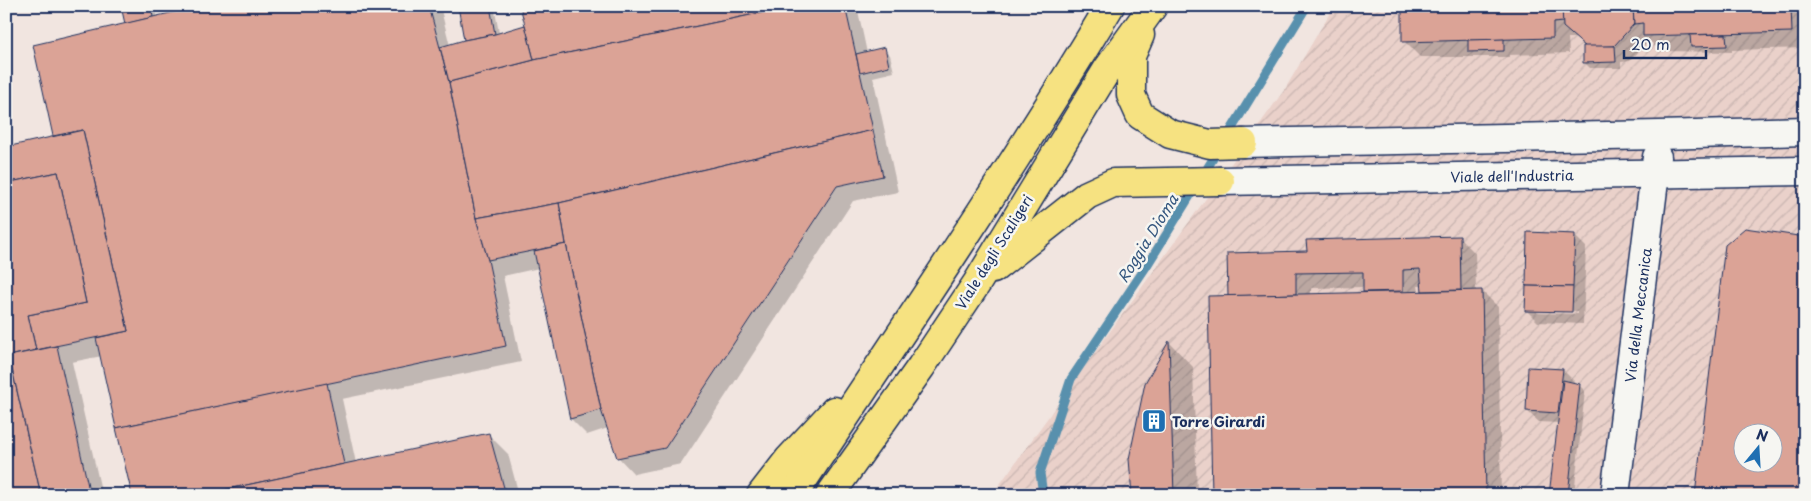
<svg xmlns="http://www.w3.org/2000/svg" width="1811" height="501" viewBox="0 0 1811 501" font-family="'Playpen Sans',sans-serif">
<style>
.industrial{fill:url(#industrial-furrows);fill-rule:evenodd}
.shadow{fill:#0003;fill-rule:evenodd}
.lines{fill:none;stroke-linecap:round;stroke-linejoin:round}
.stream{stroke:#5990ad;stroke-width:9}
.building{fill:#dba396;stroke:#1b2f5e;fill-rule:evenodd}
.street-casing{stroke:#1b2f5e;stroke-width:31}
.highway-casing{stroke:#1b2f5e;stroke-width:31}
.street{stroke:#f6f6f2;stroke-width:28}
.highway{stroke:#f6e281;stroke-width:28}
.labels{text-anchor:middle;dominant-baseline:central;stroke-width:5;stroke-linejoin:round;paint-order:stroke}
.street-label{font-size:14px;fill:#1b2f5e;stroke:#f6f6f2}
.poi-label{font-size:14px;font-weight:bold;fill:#1b2f5e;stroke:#f6f6f2;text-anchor:start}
.water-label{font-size:15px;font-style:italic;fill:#35577f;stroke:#f6f6f2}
</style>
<defs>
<pattern id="industrial-furrows" width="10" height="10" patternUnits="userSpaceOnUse" patternTransform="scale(1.25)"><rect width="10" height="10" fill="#ead1ca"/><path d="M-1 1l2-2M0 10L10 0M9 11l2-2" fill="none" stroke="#c8b4b0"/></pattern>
</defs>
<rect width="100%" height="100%" fill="#f1e5e0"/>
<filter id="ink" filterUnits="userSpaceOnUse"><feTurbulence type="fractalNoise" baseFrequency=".02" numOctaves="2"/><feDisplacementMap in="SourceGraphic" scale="10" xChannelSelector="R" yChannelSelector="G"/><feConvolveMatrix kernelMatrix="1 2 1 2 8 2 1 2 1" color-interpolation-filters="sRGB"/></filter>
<g filter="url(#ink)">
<path class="industrial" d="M1334 6H1805V495H992L1285 89ZM1744 434H1774V464H1744Z"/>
<g class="shadow">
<polygon points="122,6 154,6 157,17 205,6 440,6 450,46 467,42 459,6 494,6 499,33 526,26 521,6 857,6 867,53 884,49 890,55 894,72 873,77 898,192 853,201 681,464 634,474 618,457 608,428 587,435 571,419 539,268 503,276 521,362 342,399 356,463 488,434 508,454 519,495 133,495 102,356 72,362 102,495 6,495 6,148 54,137 34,46 126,24"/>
<polygon points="1403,6 1805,6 1805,48 1732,50 1732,52 1660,51 1649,40 1630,61 1621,62 1621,68 1590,68 1584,62 1584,46 1575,38 1568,38 1569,53 1509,55 1509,57 1420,57 1404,41"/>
<path d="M1574 235 1586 247 1583 324 1538 322 1527 311ZM1537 310 1578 311V314L1537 313Z"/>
<path d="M1459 237 1475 253 1476 291H1482L1498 307 1501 495H1213L1229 297 1308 253ZM1418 286H1422L1423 292H1419ZM1364 287V293L1311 294V288Z"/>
<path d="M1805 238V495H1696ZM1744 434H1774V464H1744Z"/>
<polygon points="1170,343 1193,367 1197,495 1133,495 1146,383"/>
<polygon points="1563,370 1574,381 1574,384 1579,385 1585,391 1574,495 1551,495 1559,423 1539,422 1527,411"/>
</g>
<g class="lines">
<g class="stream">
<polyline points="1226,138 1307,6"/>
<polyline points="1043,495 1040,473 1071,379 1148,264 1219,149"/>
</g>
</g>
<g class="building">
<polygon points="121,6 151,6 153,17 125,24"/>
<polygon points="200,6 429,6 449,82 476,218 488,260 506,346 116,428 96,338 128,331 83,130 53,136 33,45"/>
<polygon points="458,6 490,6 495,34 464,40"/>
<polygon points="520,6 794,6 534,60"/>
<polygon points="794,6 845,6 873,130 559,203 476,218 449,82 534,60"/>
<polygon points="1402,6 1562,6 1563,22 1553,23 1553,38 1402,42"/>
<polygon points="1562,6 1633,6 1634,24 1614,46 1586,47 1563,27"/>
<polygon points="1633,6 1791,6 1792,32 1643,36 1643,23 1634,24"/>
<polygon points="525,25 534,60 449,82 440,47 464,40 495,34"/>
<polygon points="1726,34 1727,46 1691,47 1690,35"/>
<polygon points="1504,39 1504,51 1468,52 1468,40"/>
<polygon points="1583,46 1615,46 1616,62 1583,63"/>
<polygon points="885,47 889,66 860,73 856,54"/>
<polygon points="83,130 128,331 36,350 28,315 86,303 58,172 6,183 6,147"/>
<polygon points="873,130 883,176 837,186 665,448 617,458 601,410 566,244 559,203"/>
<polygon points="58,172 86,303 28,315 36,350 9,356 6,345 6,183"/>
<polygon points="559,203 566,244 488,260 476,218"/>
<path d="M1745 228 1805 237V495H1695L1725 245ZM1744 434H1774V464H1744Z"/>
<polygon points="1527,232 1575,234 1573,287 1526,286"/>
<polygon points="1460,236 1461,290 1422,291 1420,269 1403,270 1403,291 1363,292 1363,272 1296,273 1296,294 1228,296 1227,253 1307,251 1306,240"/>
<polygon points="566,244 601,410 570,419 534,251"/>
<polygon points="1526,286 1573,287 1572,312 1525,311"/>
<polygon points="1482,290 1486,495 1212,495 1208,296"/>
<polygon points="1169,341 1174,495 1132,495 1129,459 1145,383"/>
<polygon points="6,345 9,356 41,495 6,495"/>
<polygon points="57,346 90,495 41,495 9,356"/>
<polygon points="1528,367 1563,369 1558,413 1526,411"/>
<polygon points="1563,380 1580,384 1568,495 1549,495"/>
<polygon points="327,383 344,464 200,495 132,495 116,428"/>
<polygon points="489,433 506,495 200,495 344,464"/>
</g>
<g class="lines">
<defs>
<g id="street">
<polyline points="1243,143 1659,135 1805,131"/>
<polyline points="1220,181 1805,171"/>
<polyline points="1615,495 1657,157"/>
</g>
<g id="highway">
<polyline points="1140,35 1131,56 1131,95 1140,115 1170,134 1210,144 1243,143"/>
<polyline points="993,269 1087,195 1113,183 1220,181"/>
<polyline points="761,495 789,459 834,411"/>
<path d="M793 495C901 334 1010 172 1110 6"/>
<polyline points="830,495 921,367 977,283 1107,70 1153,6"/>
</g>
</defs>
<use href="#street" class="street-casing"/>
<use href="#highway" class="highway-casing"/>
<use href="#street" class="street"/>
<use href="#highway" class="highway"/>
</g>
</g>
<defs>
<symbol id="building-square" viewBox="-11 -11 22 22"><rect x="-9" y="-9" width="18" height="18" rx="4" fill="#1f6fb2" stroke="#f6f6f2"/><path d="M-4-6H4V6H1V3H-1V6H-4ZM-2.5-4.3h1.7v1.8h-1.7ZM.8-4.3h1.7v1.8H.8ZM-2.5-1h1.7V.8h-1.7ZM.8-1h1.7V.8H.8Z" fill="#fff"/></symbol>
</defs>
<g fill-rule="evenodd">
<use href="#building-square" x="1140" y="407" width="28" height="28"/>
</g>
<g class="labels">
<g class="street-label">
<text transform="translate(1512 176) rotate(-1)">Viale dell'Industria</text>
<text transform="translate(994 252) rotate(-58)">Viale degli Scaligeri</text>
<text transform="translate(1638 315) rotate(-83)">Via della Meccanica</text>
</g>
<g class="poi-label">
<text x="1172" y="421">Torre Girardi</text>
</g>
<g class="water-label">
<text transform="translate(1147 238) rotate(-58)">Roggia Dioma</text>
</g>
</g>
<rect width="1811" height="501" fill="none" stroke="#f6f6f2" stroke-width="25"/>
<rect x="12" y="12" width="1786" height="476" fill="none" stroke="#1b2f5e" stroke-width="2" filter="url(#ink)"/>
<g transform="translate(1758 448) rotate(18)"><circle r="24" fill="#f6f6f2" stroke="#9ea6b7"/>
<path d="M0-4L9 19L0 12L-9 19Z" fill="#1f6fb2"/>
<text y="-8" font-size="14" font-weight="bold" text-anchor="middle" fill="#1b2f5e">N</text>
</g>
<path d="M1624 50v8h82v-8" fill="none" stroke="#1b2f5e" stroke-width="2.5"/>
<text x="1631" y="50" font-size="15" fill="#1b2f5e" stroke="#f6f6f2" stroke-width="4" paint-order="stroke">20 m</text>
</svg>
